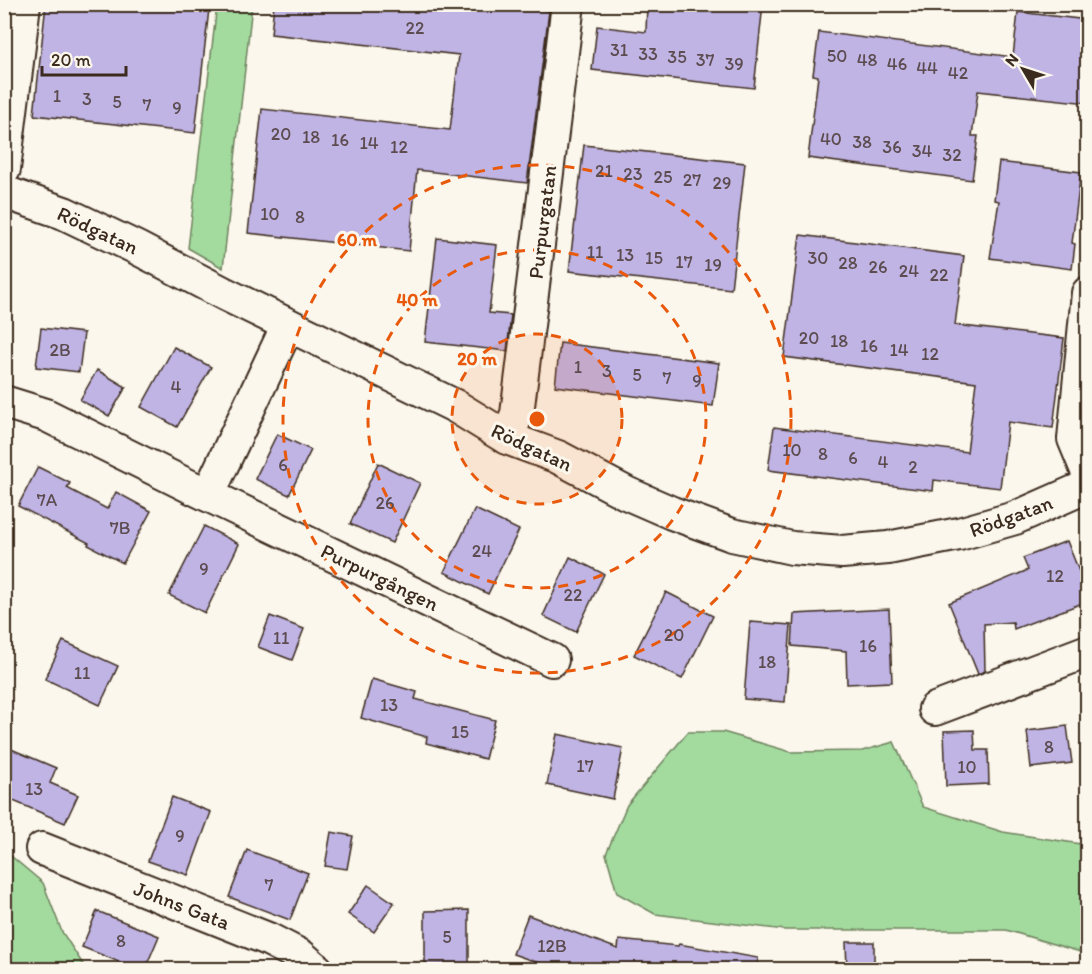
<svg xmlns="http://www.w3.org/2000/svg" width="1092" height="974" viewBox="0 0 1092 974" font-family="Itim,sans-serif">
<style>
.green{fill:#a3db9f;stroke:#6f825e;stroke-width:1.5}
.building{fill:#c0b4e5;stroke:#3b2a1e;stroke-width:1.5}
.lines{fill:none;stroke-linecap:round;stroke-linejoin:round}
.street-casing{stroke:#3b2a1e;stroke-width:36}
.street{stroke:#fbf7ec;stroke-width:32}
.ring{fill:none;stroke:#e8590c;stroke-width:3;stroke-dasharray:10 8}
.labels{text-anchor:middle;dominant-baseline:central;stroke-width:6;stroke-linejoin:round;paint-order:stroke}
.number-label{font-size:18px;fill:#5c4c50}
.street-label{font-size:21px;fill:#3b2a1e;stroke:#fbf7ec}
.centre{fill:#e8590c;stroke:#fbf7ec;stroke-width:3}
.ring-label{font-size:18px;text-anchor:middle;font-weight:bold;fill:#e8590c;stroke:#fbf7ec;stroke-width:6;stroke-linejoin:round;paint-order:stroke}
</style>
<rect width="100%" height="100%" fill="#fbf7ec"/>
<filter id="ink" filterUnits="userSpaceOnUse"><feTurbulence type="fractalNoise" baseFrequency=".0167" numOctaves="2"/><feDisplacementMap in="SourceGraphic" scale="12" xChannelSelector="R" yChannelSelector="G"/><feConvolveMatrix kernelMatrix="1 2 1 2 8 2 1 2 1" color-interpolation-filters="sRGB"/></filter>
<g filter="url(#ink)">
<g class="green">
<polygon points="217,5 252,5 223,268 188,248"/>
<polygon points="688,732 723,732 791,752 862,751 894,742 923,807 1003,832 1087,845 1087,954 1006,930 785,930 655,914 617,893 606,854 627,805"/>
<polygon points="5,851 43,883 62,932 86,969 5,969"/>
</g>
<g class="building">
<polygon points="46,4 168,4 209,9 195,133 34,115"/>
<polygon points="274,4 401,4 465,12 466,4 491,4 549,11 527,183 417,170 409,251 248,233 262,109 450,130 459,55 271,34"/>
<polygon points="647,4 763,4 754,88 592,70 597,26 646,32"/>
<polygon points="1018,12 1088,20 1088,103 978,91 972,136 978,136 972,180 808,158 818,76 813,75 819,32 1013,57"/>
<polygon points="584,145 745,163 731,289 569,271"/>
<polygon points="999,162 1081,172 1072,243 1075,244 1072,269 990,258 999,201 994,200"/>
<polygon points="800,235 964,256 955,325 1064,338 1053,428 1008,422 1000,488 934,480 933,491 768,470 774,427 967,452 976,382 784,357"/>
<polygon points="437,238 497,245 489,313 511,315 507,351 425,342"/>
<polygon points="41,328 84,333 79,372 36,367"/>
<polygon points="560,343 719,363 713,406 555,386"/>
<polygon points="174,347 211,367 177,427 141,407"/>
<polygon points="97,370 126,387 109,416 80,400"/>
<polygon points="277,434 311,450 289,495 255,479"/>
<polygon points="378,463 420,483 392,543 350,524"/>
<polygon points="38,467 70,483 67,488 107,509 116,492 151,511 123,563 88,545 89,543 18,506"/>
<polygon points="475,509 519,530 488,594 444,572"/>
<polygon points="204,526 239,544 205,613 169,595"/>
<polygon points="1067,541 1088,594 1088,601 1014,629 1013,622 984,624 985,671 978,674 949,603 1028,570 1023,558"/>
<polygon points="570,557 604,574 576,632 543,616"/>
<polygon points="666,592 713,616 682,679 634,655"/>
<polygon points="889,609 892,682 847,684 846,651 792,646 794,614"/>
<polygon points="270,616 304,629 292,660 258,647"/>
<polygon points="750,622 791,625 785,702 744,699"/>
<polygon points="63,641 118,666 100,705 45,679"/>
<polygon points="372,679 417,692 415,699 495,720 485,759 426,743 427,737 361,718"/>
<polygon points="1067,726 1072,763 1031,768 1027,731"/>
<polygon points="974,730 975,750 988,750 989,784 946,786 944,731"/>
<polygon points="557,734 623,748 613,799 547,785"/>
<polygon points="4,746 56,768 50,783 78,795 65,823 4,797"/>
<polygon points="172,797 211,812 188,875 148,861"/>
<polygon points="331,832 353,836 347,869 325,866"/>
<polygon points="247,850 308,873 290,920 229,897"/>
<polygon points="368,885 394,903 374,932 348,914"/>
<polygon points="469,910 469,964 425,965 425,911"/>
<polygon points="97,911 159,936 145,969 137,969 82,947"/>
<polygon points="528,915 618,949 619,940 678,946 679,944 758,958 757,969 556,969 513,954"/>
<polygon points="846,942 874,942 874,969 847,969"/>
</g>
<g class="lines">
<defs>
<g id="street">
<polyline points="4,169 24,4"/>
<polyline points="4,192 64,213 137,248 225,294 455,406 507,438 558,457 626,493 672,513 732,535 792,548 842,552 888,548 959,534 1015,518 1088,486"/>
<polyline points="1088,293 1074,439 1088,473"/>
<polyline points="4,402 46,415 187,485 552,660"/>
<polyline points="507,438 517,414 568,4"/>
<polyline points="208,495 288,325"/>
<polyline points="935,709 1088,651"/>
<polyline points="42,849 268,939 301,956 317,970"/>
</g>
</defs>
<use href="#street" class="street-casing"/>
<use href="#street" class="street"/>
</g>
</g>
<circle cx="537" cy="419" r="85" fill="#e8590c" fill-opacity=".12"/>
<g class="ring">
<circle cx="537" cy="419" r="85"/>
<circle cx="537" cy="419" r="169"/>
<circle cx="537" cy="419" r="254"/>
</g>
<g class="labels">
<g class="number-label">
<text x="415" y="28">22</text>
<text x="619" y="50">31</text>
<text x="648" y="54">33</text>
<text x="837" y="56">50</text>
<text x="677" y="57">35</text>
<text x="705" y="60">37</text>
<text x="867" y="60">48</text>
<text x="734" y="64">39</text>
<text x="897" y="64">46</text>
<text x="927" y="68">44</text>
<text x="958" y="73">42</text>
<text x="57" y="96">1</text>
<text x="87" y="99">3</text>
<text x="117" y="102">5</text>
<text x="147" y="105">7</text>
<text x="177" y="108">9</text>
<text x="281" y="134">20</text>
<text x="311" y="137">18</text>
<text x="831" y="139">40</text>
<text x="340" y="140">16</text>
<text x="862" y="142">38</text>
<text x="369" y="143">14</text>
<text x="399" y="147">12</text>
<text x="892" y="147">36</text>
<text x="922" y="151">34</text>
<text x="952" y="155">32</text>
<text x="604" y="171">21</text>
<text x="633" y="174">23</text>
<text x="663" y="177">25</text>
<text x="692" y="180">27</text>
<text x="722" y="183">29</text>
<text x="270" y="214">10</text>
<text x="300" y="217">8</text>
<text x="595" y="252">11</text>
<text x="625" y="255">13</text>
<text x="654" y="258">15</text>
<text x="818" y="258">30</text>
<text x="684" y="262">17</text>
<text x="848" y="263">28</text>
<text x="713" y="265">19</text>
<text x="878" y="267">26</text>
<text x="909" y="271">24</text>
<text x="939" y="275">22</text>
<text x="809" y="338">20</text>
<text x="839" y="341">18</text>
<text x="869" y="346">16</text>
<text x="60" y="350">2B</text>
<text x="899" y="350">14</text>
<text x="930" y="354">12</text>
<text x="578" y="367">1</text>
<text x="607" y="371">3</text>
<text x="637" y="375">5</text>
<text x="667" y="378">7</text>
<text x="697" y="381">9</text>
<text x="176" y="387">4</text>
<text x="792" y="450">10</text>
<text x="823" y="454">8</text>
<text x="853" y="458">6</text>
<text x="883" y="462">4</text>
<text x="283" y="465">6</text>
<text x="913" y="467">2</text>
<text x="47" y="500">7A</text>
<text x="385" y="503">26</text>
<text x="120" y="528">7B</text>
<text x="482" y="551">24</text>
<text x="204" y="569">9</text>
<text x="1055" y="576">12</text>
<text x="573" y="595">22</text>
<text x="674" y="635">20</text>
<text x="281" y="638">11</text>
<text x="868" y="646">16</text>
<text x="767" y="662">18</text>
<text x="82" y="673">11</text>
<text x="389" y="705">13</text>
<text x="460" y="732">15</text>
<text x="1049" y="747">8</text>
<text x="585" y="766">17</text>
<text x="967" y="767">10</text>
<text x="34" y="789">13</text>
<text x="180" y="836">9</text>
<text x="269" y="885">7</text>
<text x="447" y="937">5</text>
<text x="121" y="941">8</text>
<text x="552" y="946">12B</text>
</g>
<g class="street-label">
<text transform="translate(542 222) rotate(-83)">Purpurgatan</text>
<text transform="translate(98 230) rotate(25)">Rödgatan</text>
<text transform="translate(532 447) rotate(25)">Rödgatan</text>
<text transform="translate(1011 516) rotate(-20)">Rödgatan</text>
<text transform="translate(380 577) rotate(26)">Purpurgången</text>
<text transform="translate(182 905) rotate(21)">Johns Gata</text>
</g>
</g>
<circle cx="537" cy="419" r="9" class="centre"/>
<g class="ring-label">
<text x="357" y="246">60 m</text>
<text x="417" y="306">40 m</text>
<text x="477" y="365">20 m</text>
</g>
<rect width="1092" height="974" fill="none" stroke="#fbf7ec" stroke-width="24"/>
<rect x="12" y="12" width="1068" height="950" fill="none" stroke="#3b2a1e" stroke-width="2" filter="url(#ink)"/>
<g transform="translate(1023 69) rotate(309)" stroke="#fbf7ec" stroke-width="4.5" paint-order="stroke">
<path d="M0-4.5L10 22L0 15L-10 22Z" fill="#3b2a1e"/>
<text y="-9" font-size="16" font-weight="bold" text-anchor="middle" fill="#3b2a1e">N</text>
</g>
<path d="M42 66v9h84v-9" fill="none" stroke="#3b2a1e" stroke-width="3"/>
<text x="51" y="66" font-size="18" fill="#3b2a1e" stroke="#fbf7ec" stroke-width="4.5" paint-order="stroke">20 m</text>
</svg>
